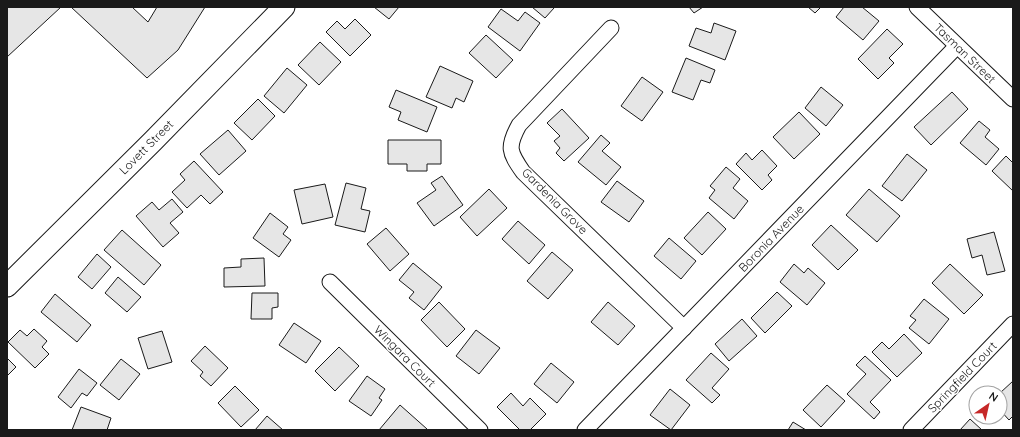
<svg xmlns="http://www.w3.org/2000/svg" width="1020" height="437" viewBox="0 0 1020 437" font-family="Quicksand,sans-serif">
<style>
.building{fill:#e6e6e6;stroke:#1a1a1a}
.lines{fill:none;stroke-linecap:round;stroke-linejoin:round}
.street-casing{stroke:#1a1a1a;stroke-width:17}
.secondary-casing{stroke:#1a1a1a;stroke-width:23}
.street{stroke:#fff;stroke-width:15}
.secondary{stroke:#fff;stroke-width:21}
.labels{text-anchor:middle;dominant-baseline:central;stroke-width:3;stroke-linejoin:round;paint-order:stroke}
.street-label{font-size:12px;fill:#1a1a1a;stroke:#fff}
</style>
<rect width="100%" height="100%" fill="#fff"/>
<g class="building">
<polygon points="7,7 61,7 7,57"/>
<polygon points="71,7 132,7 148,22 157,7 205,7 178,50 147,78"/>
<polygon points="374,7 399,7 389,19"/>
<polygon points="532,7 553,7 554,8 545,18"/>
<polygon points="689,7 703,7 694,13"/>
<polygon points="808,7 821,7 815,13"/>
<polygon points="844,7 862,7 879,21 863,40 836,17"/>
<polygon points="501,9 518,21 525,12 540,23 520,51 488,27"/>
<polygon points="355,19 371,35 350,56 326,32 337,21 345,29"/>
<polygon points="714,23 736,31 725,60 689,46 696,28 711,33"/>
<polygon points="887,29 903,44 889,58 894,63 878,79 858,59"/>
<polygon points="486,35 513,60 496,78 469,53"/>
<polygon points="320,42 341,62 319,85 298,65"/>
<polygon points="686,58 715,70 710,83 701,80 693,100 672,92"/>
<polygon points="440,66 473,81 464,102 456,98 452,108 426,97"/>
<polygon points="287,68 307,85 284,113 264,96"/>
<polygon points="642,77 663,92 642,121 621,106"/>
<polygon points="821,87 843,105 826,126 805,108"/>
<polygon points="396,90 437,107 427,132 398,120 401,112 389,107"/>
<polygon points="952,92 968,109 931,145 914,127"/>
<polygon points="258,99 275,116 252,140 234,123"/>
<polygon points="562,109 589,138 564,161 556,153 560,148 554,141 560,136 547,123"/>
<polygon points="799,112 820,134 794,159 773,137"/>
<polygon points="979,121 990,130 985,137 999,149 986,165 960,143"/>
<polygon points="228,130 246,151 219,175 200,154"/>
<polygon points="601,135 610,143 602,151 621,167 606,185 578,162"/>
<polygon points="388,140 441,140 441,164 427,164 427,171 407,171 407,164 388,164"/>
<polygon points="762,150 777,166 768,175 772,180 762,190 736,164 746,153 752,160"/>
<polygon points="907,154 927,170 902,201 882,186"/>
<polygon points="1006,156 1013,163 1013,191 992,171"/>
<polygon points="194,161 223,192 210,204 201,195 187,208 172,192 185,180 180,174"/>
<polygon points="726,167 740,179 733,188 748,201 734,219 709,198 715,190 710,186"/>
<polygon points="442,176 463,205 434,226 417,203 436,190 431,183"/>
<polygon points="617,181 644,201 629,222 601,202"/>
<polygon points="346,183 366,188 361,209 370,211 365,232 335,225"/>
<polygon points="325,184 333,217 302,224 294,190"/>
<polygon points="489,189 507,208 477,236 460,217"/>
<polygon points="869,189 900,216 877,242 846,215"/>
<polygon points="172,199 183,212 170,223 179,233 163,247 136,216 152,202 159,210"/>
<polygon points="708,212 726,229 702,255 684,238"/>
<polygon points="270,213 288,227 283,234 291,240 279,257 253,238"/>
<polygon points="518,221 545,245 529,264 502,239"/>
<polygon points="831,225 858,250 838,270 812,245"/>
<polygon points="386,228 409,254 390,271 367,244"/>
<polygon points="122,230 161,265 144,285 104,250"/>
<polygon points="994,232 1005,271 987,275 982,255 972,258 967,239"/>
<polygon points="669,238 696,261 681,279 654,256"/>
<polygon points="552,252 573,270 548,299 527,281"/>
<polygon points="97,254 111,267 92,289 78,277"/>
<polygon points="264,258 265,286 224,287 224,268 241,267 241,259"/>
<polygon points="413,263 442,287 424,310 409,298 414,292 399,280"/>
<polygon points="794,264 804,273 808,268 825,283 807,305 780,282"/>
<polygon points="950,264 983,295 964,314 932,283"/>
<polygon points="118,277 141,297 127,312 105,293"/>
<polygon points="777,292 792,306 765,333 751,318"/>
<polygon points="252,293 278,293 278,307 272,308 272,319 251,319"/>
<polygon points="55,294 91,325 77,342 41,312"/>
<polygon points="924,299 949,319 929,344 909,328 916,320 910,316"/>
<polygon points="439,302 465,329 447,347 421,320"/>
<polygon points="608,302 635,326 618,345 591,322"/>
<polygon points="742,319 757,336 729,361 715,344"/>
<polygon points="294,323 321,341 306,363 279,345"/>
<polygon points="34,329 47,341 42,347 49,354 35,368 8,342 20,330 27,336"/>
<polygon points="476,330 500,348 479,374 456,356"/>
<polygon points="162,331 172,362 148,369 138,338"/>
<polygon points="904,334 922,353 897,377 872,352 882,342 889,349"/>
<polygon points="205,346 228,368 211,386 200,376 203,372 191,361"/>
<polygon points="339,347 359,366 335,391 315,371"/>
<polygon points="711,353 729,369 712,388 720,395 712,403 686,380"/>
<polygon points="865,356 891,380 870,402 880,412 874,419 847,394 866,374 856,365"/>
<polygon points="7,358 16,367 7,376"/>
<polygon points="121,359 140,374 119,400 100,385"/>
<polygon points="551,363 574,382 557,403 534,384"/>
<polygon points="79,369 97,383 87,396 82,393 71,408 58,397"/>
<polygon points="367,376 385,389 379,398 382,400 371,416 349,401"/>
<polygon points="1013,381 1013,416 1009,420 1000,410 1000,393"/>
<polygon points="827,385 845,401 821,427 803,410"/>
<polygon points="235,386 259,410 241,427 218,403"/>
<polygon points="670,389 690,405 671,430 650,415"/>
<polygon points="511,393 523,406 530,398 546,414 530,430 520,430 497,407"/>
<polygon points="400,405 427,429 427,430 379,430"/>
<polygon points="81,407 111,418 107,430 72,430"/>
<polygon points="267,416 283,430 255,430"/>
<polygon points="970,419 982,430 960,430"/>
<polygon points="793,422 806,430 788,430"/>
</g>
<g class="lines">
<defs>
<g id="street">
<polyline points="917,7 1013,99"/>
<path d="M611 28 519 125C507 147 509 152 523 172L684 328"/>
<polyline points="330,282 480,430"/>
<polyline points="585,430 957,46"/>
<polyline points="911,430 1013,324"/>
</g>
<polyline id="secondary" points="7,286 153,141 284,7"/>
</defs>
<use href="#street" class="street-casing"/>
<use href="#secondary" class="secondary-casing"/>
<use href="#street" class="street"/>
<use href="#secondary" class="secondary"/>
</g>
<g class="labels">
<g class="street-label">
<text transform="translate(965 53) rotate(44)">Tasman Street</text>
<text transform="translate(146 147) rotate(-45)">Lovett Street</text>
<text transform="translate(555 201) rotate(45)">Gardenia Grove</text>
<text transform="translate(771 238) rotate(-46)">Boronia Avenue</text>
<text transform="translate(405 356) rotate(45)">Wingara Court</text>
<text transform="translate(962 377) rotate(-46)">Springfield Court</text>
</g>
</g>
<rect width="1020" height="437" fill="none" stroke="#1a1a1a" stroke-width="16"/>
<g transform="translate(988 405) rotate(34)"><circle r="19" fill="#ffffff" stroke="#a3a3a3"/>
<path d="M0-3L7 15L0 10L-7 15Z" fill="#c62828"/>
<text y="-6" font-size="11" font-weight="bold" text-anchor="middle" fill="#1a1a1a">N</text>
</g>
</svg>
